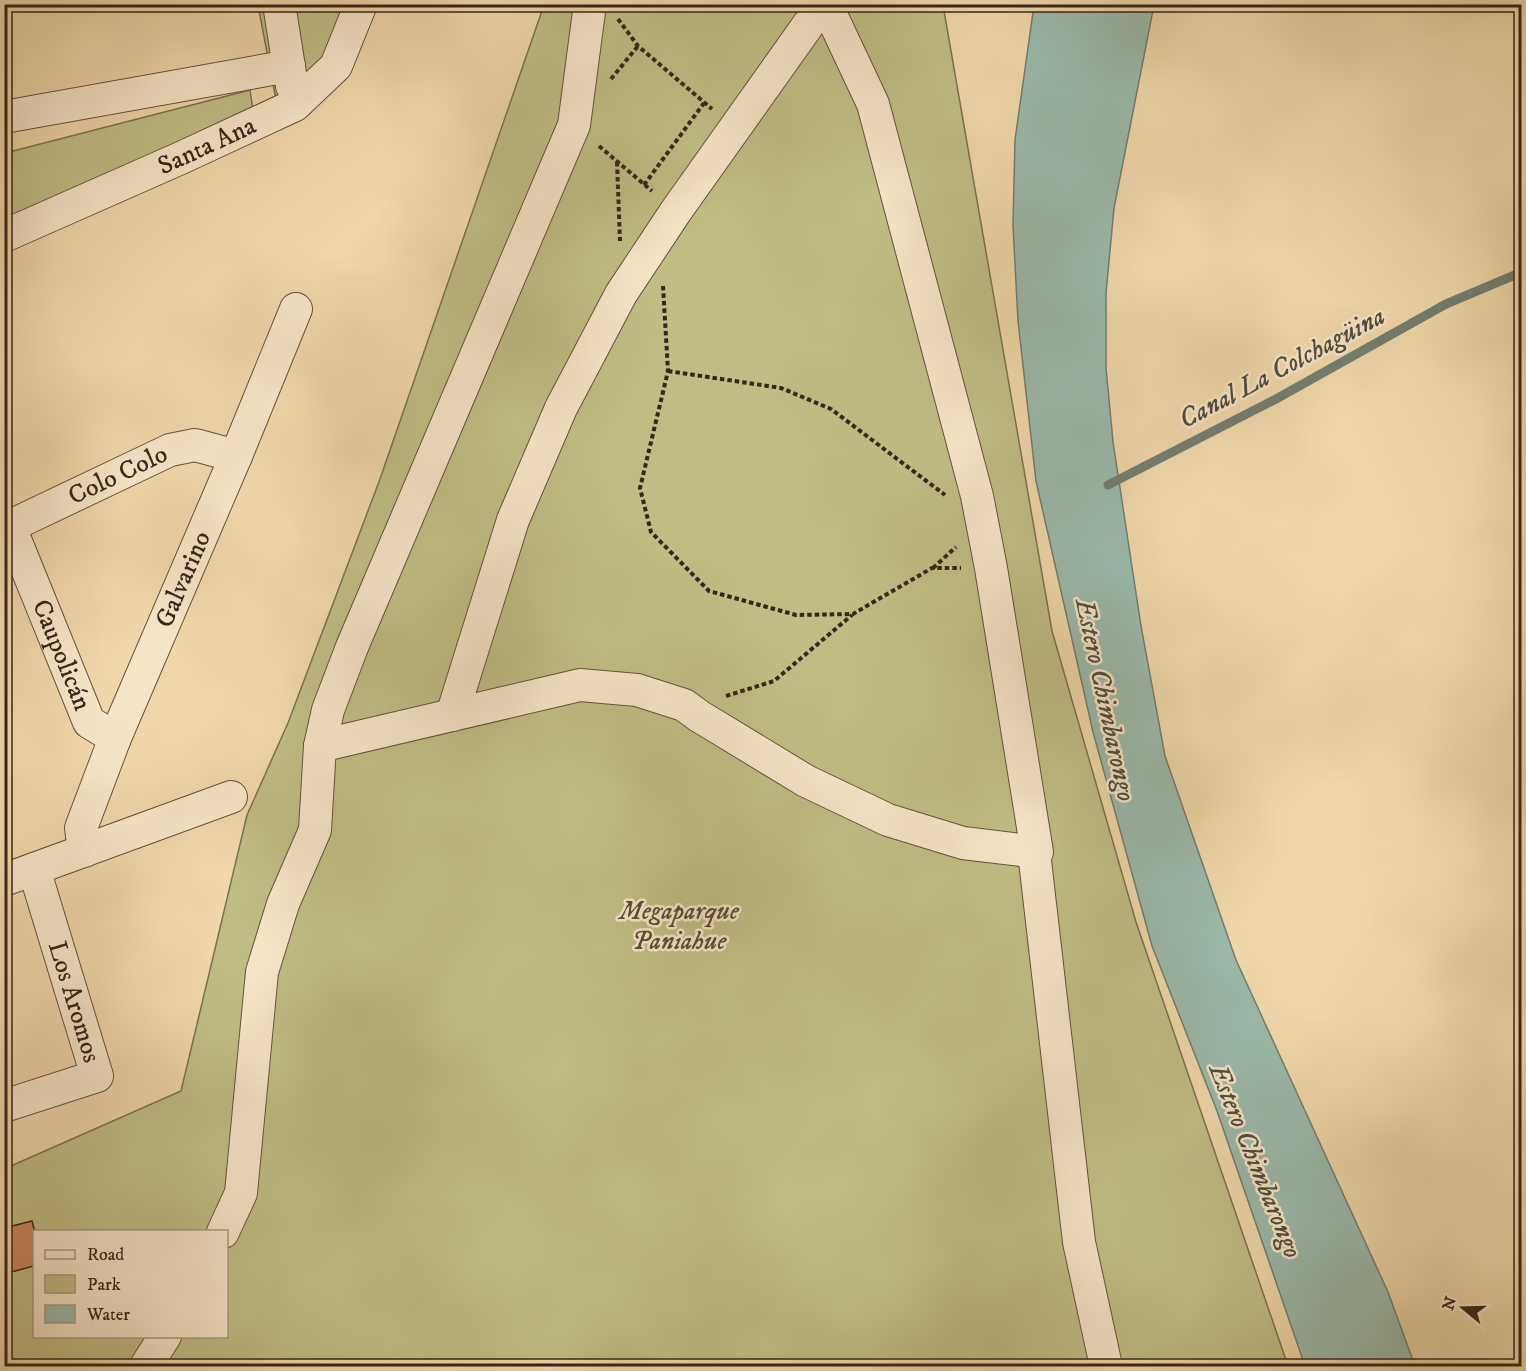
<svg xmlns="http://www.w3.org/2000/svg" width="1526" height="1371" viewBox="0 0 1526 1371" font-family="'IM FELL DW Pica',serif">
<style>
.green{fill:#bfbd84;stroke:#7b724e;stroke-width:1.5;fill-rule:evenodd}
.water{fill:#9ab9ab;stroke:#727e71;stroke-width:1.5}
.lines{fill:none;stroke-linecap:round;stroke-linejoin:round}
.stream{stroke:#727e71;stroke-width:9}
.building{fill:#ca865e;stroke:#372619;stroke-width:1.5}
.minor-casing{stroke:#65523d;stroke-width:34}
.path{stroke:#372619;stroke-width:4;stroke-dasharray:4.5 3;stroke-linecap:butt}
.minor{stroke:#f5e5c7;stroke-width:32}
.labels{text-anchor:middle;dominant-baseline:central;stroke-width:5;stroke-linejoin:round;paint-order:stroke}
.street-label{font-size:26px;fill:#372619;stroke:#f5e5c7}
.park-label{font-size:26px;font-style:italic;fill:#594c34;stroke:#f5e5c7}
.water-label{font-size:27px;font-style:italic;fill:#504b3e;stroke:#f5e5c7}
</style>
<rect width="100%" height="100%" fill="#efd7a9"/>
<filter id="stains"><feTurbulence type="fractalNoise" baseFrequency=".00333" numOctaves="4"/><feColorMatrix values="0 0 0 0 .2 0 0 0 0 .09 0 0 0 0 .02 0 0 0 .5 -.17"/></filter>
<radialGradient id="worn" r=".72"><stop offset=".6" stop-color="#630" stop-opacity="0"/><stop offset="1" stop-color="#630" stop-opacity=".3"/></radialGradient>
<g class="green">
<polygon points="258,5 361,5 280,121"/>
<path d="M544 5H943L1052 631 1136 922 1288 1366H5L4 1169 181 1091 247 815 288 723 380 479ZM34 1232H226V1336H34Z"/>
<polygon points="250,90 253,110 5,219 5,153"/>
</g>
<polygon class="water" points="1034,5 1154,5 1114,208 1106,293 1106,368 1113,442 1141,626 1165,756 1236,960 1388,1292 1415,1366 1305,1366 1217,1111 1152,946 1093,732 1036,481 1018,321 1013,225 1015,140"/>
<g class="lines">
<polyline class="stream" points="1108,485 1276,399 1446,304 1522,272"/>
</g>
<polygon class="building" points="32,1221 35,1232 34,1266 4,1274 4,1228"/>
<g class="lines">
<defs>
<g id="minor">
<polyline points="279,4 292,86"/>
<polyline points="590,4 574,125 352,647 328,710 320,746 580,685 637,690 684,705 699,716 806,781 888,820 963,843 1037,852 991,568 977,496 873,104 826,4"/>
<polyline points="4,117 289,66"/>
<path id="s1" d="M4 236 183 157 295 105 336 66 361 4"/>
<path id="s2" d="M10 527 89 722 115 738"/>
<path id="s3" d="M4 529 170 450 195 445 236 456"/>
<polyline points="452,715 513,520 561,408 621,294 676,211 823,4"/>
<path id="s4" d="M84 851 81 828 115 738 236 456 296 309"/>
<polyline points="1034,852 1079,1242 1106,1366"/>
<polyline points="4,880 231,797"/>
<polyline points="4,1106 97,1076 34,869"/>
<polyline points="223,1232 241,1193 262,972 283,904 315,830 320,746"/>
<polyline points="146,1366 165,1336"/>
</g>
</defs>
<use href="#minor" class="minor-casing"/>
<g class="path">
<polyline points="618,19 638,46 712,109"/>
<polyline points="611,79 638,46"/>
<polyline points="599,146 652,191"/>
<polyline points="617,162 620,241"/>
<polyline points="644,185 704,103"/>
<polyline points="663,286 668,371 640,488 651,532 709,591 796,615 853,614 932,568 961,568"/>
<polyline points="668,371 781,388 831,409 945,495"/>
<polyline points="933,568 956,547"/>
<polyline points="726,696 774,681 852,615"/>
</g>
<use href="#minor" class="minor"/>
</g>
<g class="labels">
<g class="street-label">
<text stroke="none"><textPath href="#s1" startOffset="222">Santa Ana</textPath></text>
<text stroke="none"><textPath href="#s3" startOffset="126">Colo Colo</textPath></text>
<text stroke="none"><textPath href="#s4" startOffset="292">Galvarino</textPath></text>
<text stroke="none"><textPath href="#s2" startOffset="138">Caupolicán</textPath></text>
<text transform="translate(74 1002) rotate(73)">Los Aromos</text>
</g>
<g class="park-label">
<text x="679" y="911">Megaparque<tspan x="679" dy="30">Paniahue</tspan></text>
</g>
<g class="water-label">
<text transform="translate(1282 368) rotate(-28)">Canal La Colchagüina</text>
<text transform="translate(1105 700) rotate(78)">Estero Chimbarongo</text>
<text transform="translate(1255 1161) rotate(68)">Estero Chimbarongo</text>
</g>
</g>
<rect width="1526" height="1371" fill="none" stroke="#efd7a9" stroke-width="24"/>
<rect x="6" y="6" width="1514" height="1359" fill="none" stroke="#372619" stroke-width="3"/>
<rect x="12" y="12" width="1502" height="1347" fill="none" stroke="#372619" stroke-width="1.5"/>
<rect x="33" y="1230" width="195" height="108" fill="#f5e5c7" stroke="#a99981" stroke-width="1.5"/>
<rect x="45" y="1250" width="30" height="9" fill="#f5e5c7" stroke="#a99981" stroke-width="1.5"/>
<text x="87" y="1260" font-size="18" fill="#372619">Road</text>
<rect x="45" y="1275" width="30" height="18" fill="#bfbd84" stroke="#a99981" stroke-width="1.5"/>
<text x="87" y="1290" font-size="18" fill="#372619">Park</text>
<rect x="45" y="1305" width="30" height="18" fill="#9ab9ab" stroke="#a99981" stroke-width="1.5"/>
<text x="87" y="1320" font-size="18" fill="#372619">Water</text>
<g transform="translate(1463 1308) rotate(289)" stroke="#f5e5c7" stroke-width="4.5" paint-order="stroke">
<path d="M0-4.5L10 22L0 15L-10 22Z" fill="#372619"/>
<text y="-9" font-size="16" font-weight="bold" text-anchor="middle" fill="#372619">N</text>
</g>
<rect width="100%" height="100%" filter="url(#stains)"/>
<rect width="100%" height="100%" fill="url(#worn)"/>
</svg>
